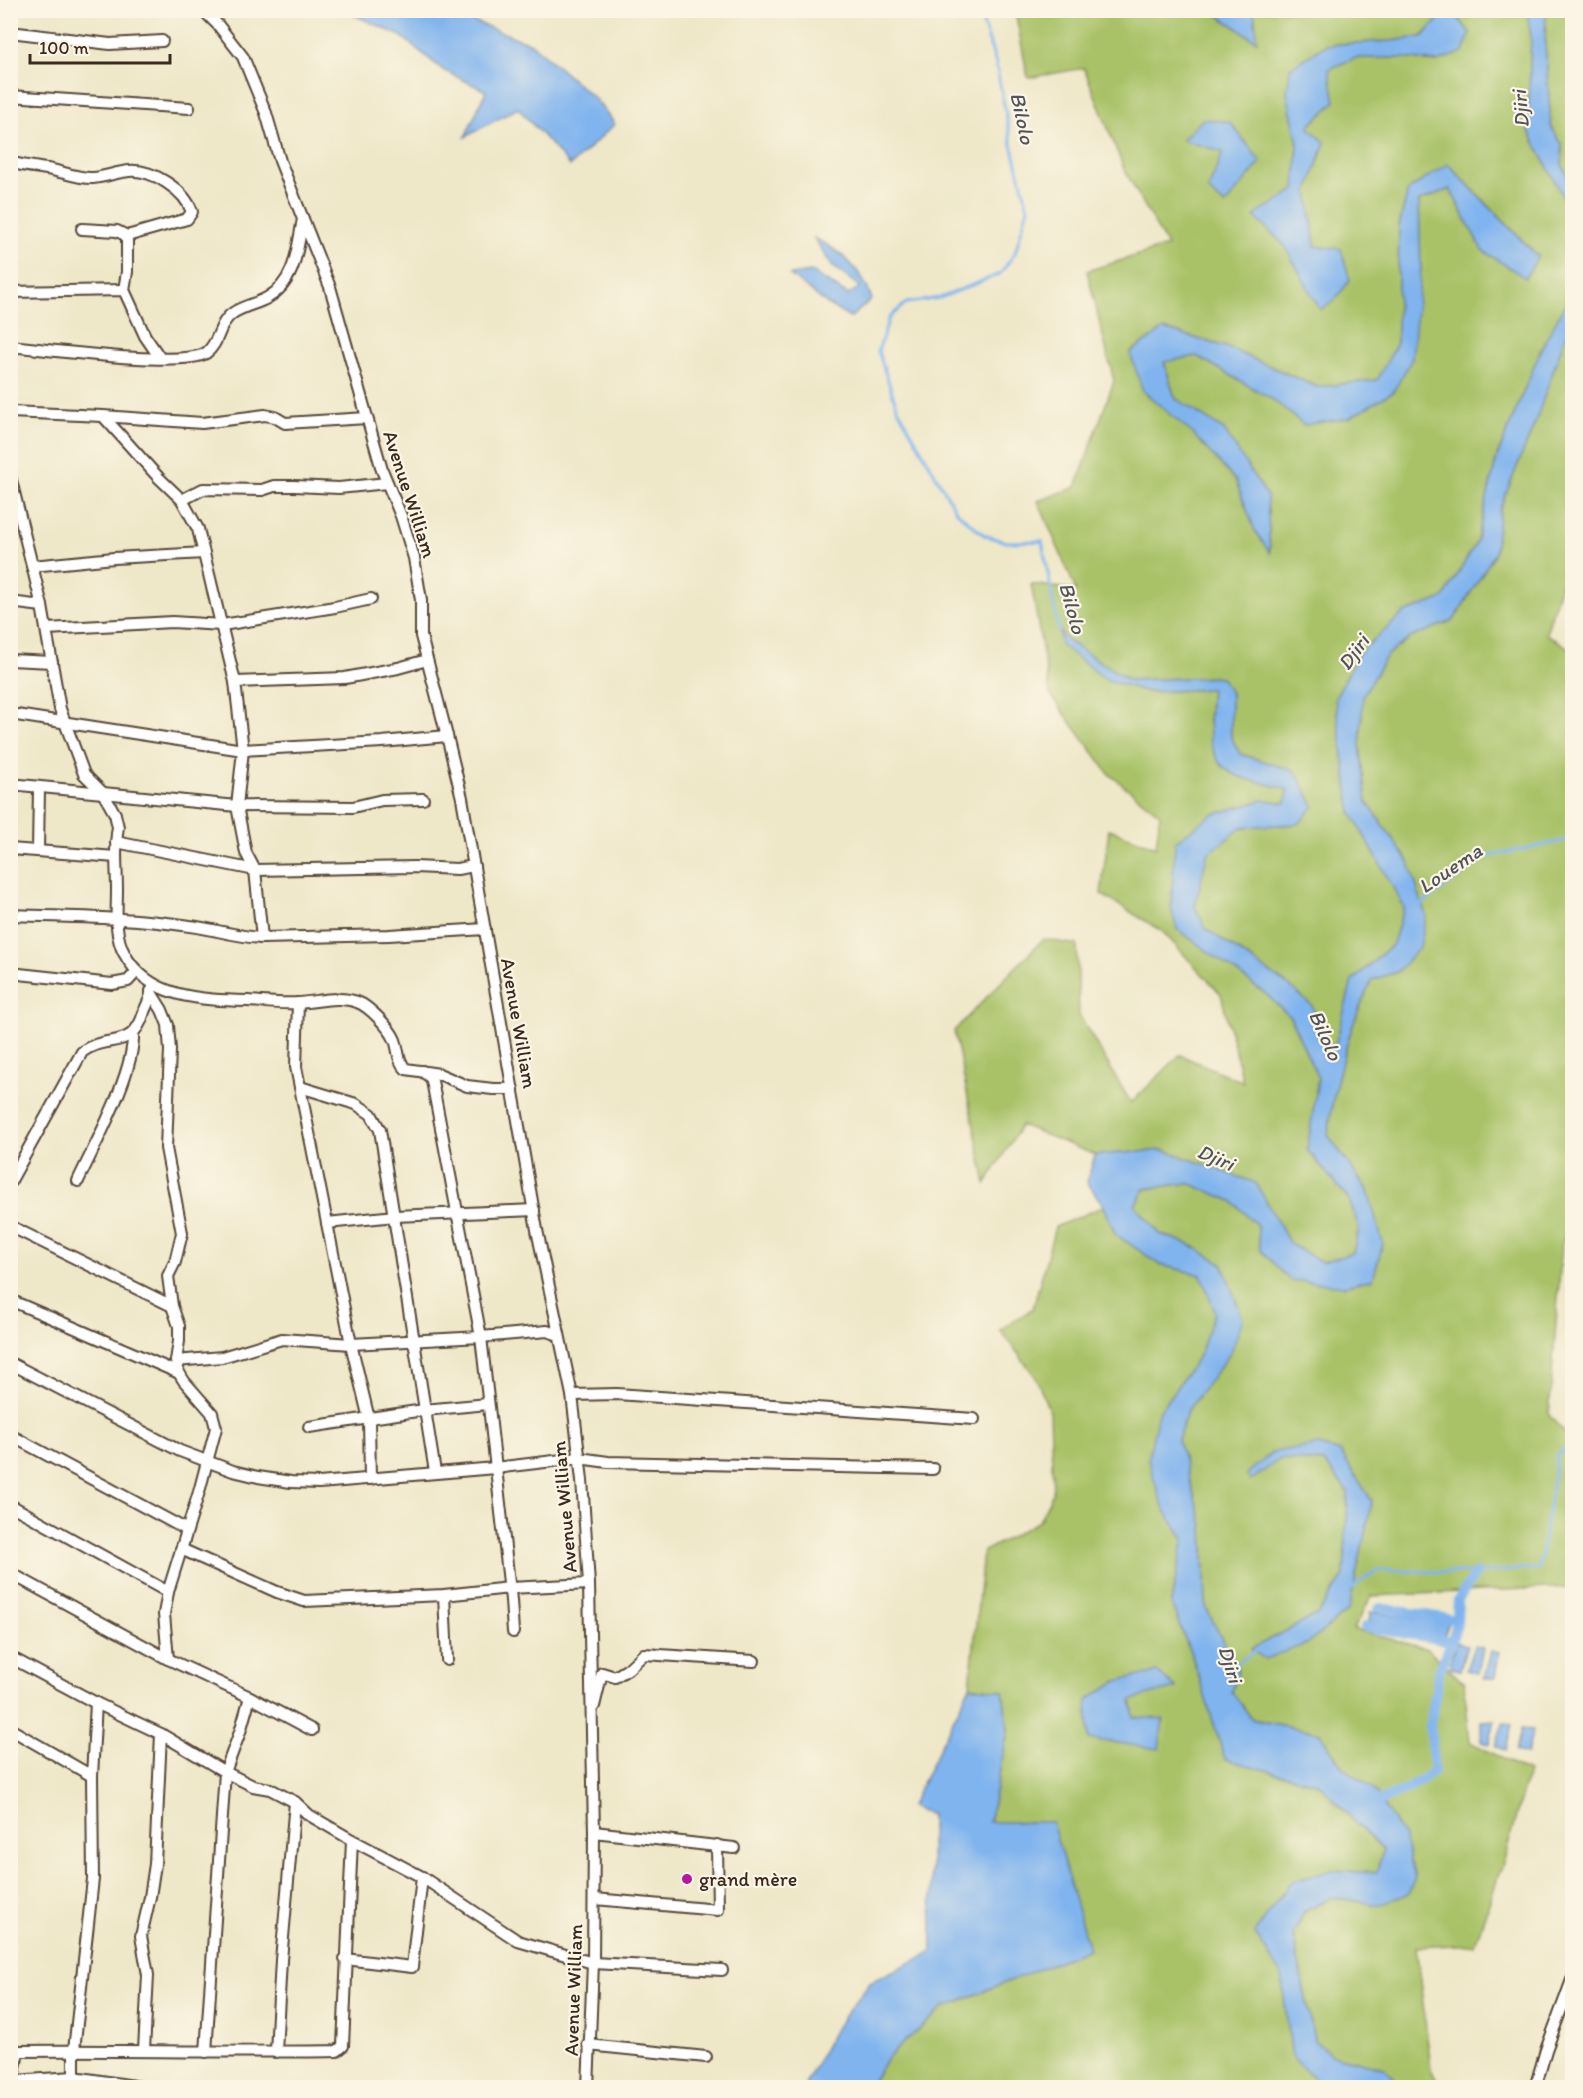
<svg xmlns="http://www.w3.org/2000/svg" width="1583" height="2098" viewBox="0 0 1583 2098" font-family="Itim,sans-serif">
<style>
.green{fill:#a9c268;stroke:#727643;stroke-width:1.5;fill-rule:evenodd}
.water{fill:#80b4ee;stroke:#5e6f86;stroke-width:1.5}
.lines{fill:none;stroke-linecap:round;stroke-linejoin:round}
.stream{stroke:#80b4ee;stroke-width:3}
.canal{stroke:#80b4ee;stroke-width:10}
.street-casing{stroke:#564638;stroke-width:14}
.street{stroke:#fff;stroke-width:10}
.poi-dot{fill:#b5179e;stroke:#fcf5e5;stroke-width:2}
.labels{text-anchor:middle;dominant-baseline:central;stroke-width:4.5;stroke-linejoin:round;paint-order:stroke}
.street-label{font-size:20px;fill:#3b2a1e;stroke:#fcf5e5}
.poi-label{font-size:20px;fill:#3b2a1e;stroke:#fcf5e5;text-anchor:start}
.water-label{font-size:21px;font-style:italic;fill:#50535c;stroke:#fcf5e5}
</style>
<rect width="100%" height="100%" fill="#fcf5e5"/>
<filter id="ink" filterUnits="userSpaceOnUse"><feTurbulence type="fractalNoise" baseFrequency=".0167" numOctaves="2"/><feDisplacementMap in="SourceGraphic" scale="12" xChannelSelector="R" yChannelSelector="G"/><feConvolveMatrix kernelMatrix="1 2 1 2 8 2 1 2 1" color-interpolation-filters="sRGB"/></filter>
<filter id="wash" filterUnits="userSpaceOnUse"><feTurbulence type="fractalNoise" baseFrequency=".008" numOctaves="4" result="noise"/><feDisplacementMap in="SourceGraphic" scale="24" xChannelSelector="R" yChannelSelector="G"/><feGaussianBlur stdDeviation="1.35" result="paint"/><feColorMatrix in="noise" values="0 0 0 0 0 0 0 0 0 0 0 0 0 0 0 0 0 1.4 0 .05"/><feComposite in="paint" operator="in"/></filter>
<g filter="url(#wash)">
<rect width="100%" height="100%" fill="#eee7c8"/>
<g class="green">
<path d="M1015 11H1211L1256 41 1254 11H1426L1438 20 1422 37 1391 41 1326 45 1287 93 1298 144 1295 190 1272 232 1285 246 1320 309 1315 247 1308 191 1325 142 1307 127 1335 102 1328 69 1354 58H1404L1437 62 1470 33 1453 11H1527L1531 37 1528 129 1572 214V291L1541 349 1497 457 1476 543 1444 598 1404 613 1359 653 1335 698 1351 812 1404 907 1393 944 1352 981 1336 1042 1329 1055 1254 961 1206 929 1195 907 1206 855 1242 827 1299 824 1295 772 1240 754 1231 737V693L1221 677 1129 680 1066 640 1060 631 1061 645 1148 692 1211 689 1208 721 1235 775 1288 789 1286 803 1264 800 1211 815 1177 929 1266 994 1290 1017 1318 1078 1308 1150 1349 1199 1359 1228 1353 1253 1322 1262 1290 1244 1256 1183 1164 1150 1095 1155 1021 1125 986 1184 954 1031 1043 939 1077 945 1079 1015 1131 1103 1180 1055 1243 1082 1221 994 1162 931 1101 894 1109 829 1156 847 1160 814 1109 774 1050 694 1031 584 1076 590 1038 501 1076 487 1114 381 1087 271 1167 246 1124 169 1084 68 1028 78ZM1223 152 1225 205 1208 190ZM1448 164 1538 256 1482 250 1450 189 1419 201 1421 269 1393 392 1304 425 1272 399 1197 356 1164 361 1175 398 1224 431 1267 496 1270 552 1255 531 1236 481 1192 433 1130 352 1165 329 1226 347 1317 387 1378 380 1397 343 1399 227 1408 190Z"/>
<polygon points="1546,11 1572,11 1572,185 1562,164 1562,144 1551,128 1545,44"/>
<path d="M1572 329V548L1546 634 1572 650V1217L1562 1243 1549 1415 1572 1442V1587L1372 1596 1353 1629 1427 1649 1464 1683 1470 1742 1528 1772 1505 1857 1475 1944 1416 1947 1431 2069 1440 2087H1402L1384 2068 1331 2055 1314 2039 1293 1935 1304 1912 1332 1897 1379 1905 1404 1837 1374 1790 1343 1768 1320 1733 1252 1719 1232 1692 1238 1671 1206 1608 1203 1526 1178 1440 1187 1411 1231 1352 1189 1244 1160 1234 1135 1205 1145 1189 1188 1183 1232 1201 1257 1225 1261 1250 1373 1279 1368 1191 1328 1135C1333 1085 1349 1025 1372 980L1397 972 1419 947 1409 862 1367 802 1360 745 1363 695 1387 655 1410 638 1454 620 1495 553 1500 508 1535 423 1565 336ZM1340 1452 1372 1501 1348 1609 1251 1649 1317 1615 1344 1576 1348 1492 1324 1462 1280 1459Z"/>
<path d="M1104 1206 1115 1234 1161 1265 1201 1275 1216 1312 1199 1356 1158 1413 1163 1508 1184 1538 1171 1603 1193 1659 1225 1759 1319 1784 1383 1851 1377 1873 1332 1870 1255 1933 1281 1974 1292 2057 1322 2087 869 2088 887 2058 944 2007 1089 1949 989 1822 1008 1730 1003 1691 970 1686 983 1552 1039 1521 1053 1493 1050 1412 1035 1376 1000 1330 1033 1308 1055 1227ZM1117 1681 1175 1688 1131 1699 1134 1717Z"/>
</g>
<g class="water">
<polygon points="345,11 447,11 532,44 596,100 615,124 570,166 518,108 465,137 486,91 443,70 401,36"/>
<polygon points="1211,11 1254,11 1257,41"/>
<polygon points="1426,11 1453,11 1470,33 1463,52 1437,62 1404,58 1355,58 1329,69 1335,102 1308,127 1325,142 1308,191 1315,246 1341,249 1350,280 1334,301 1320,310 1285,246 1254,216 1295,190 1298,144 1287,93 1290,68 1326,45 1391,41 1422,37 1438,20"/>
<polygon points="1527,11 1546,11 1545,44 1551,127 1562,144 1562,164 1572,185 1572,214 1528,129 1531,37"/>
<polygon points="1203,119 1230,122 1261,162 1225,205 1208,190 1223,152 1182,140"/>
<polygon points="1448,164 1538,257 1525,278 1482,250 1450,189 1419,201 1421,269 1412,359 1393,392 1349,418 1304,425 1272,399 1197,356 1164,362 1175,398 1224,430 1267,496 1270,553 1255,531 1236,481 1192,433 1143,391 1130,353 1164,329 1226,347 1317,387 1377,380 1397,343 1399,227 1408,190"/>
<path d="M814 238C843 252 861 269 872 299L850 318 827 304 790 275 812 272 848 295 860 287 832 266Z"/>
<path d="M1572 291V329L1565 337 1535 423 1500 508 1495 553 1454 620 1410 638 1387 655 1363 695 1360 745 1367 802 1409 862 1426 916 1420 947 1397 972 1372 980C1350 1024 1333 1085 1328 1135L1368 1191 1383 1243 1373 1279 1344 1286 1290 1280 1260 1250 1257 1225 1232 1201 1188 1183 1145 1189 1135 1205 1160 1234 1189 1244 1222 1263 1243 1319 1231 1352 1187 1411 1178 1440 1203 1526 1206 1608 1238 1671 1232 1692 1252 1719 1320 1733 1343 1768 1374 1789 1404 1837 1415 1878 1408 1894 1379 1905 1332 1897 1304 1912 1293 1935 1314 2039 1331 2055 1384 2068 1402 2087H1322L1292 2057 1281 1974 1255 1933 1290 1882 1332 1870 1376 1873 1383 1851 1319 1784 1225 1759 1193 1659 1171 1603 1184 1538 1163 1508 1148 1460 1158 1413 1199 1356 1215 1312 1201 1275 1161 1265 1115 1234 1104 1206 1087 1182 1095 1155 1164 1150 1256 1183 1290 1244 1322 1262 1353 1253 1359 1228 1349 1199 1307 1150 1318 1078 1290 1017 1266 994 1177 929 1171 908 1175 842 1211 815 1264 800 1286 803 1288 790C1272 784 1254 782 1238 776 1202 762 1209 719 1211 689L1148 692 1107 680 1061 645 1059 630 1066 640 1129 680 1221 677 1231 693V737L1240 754 1295 771 1314 806 1299 824 1242 827 1207 855 1195 907 1206 929 1291 987 1312 1006 1330 1054 1336 1042 1352 981 1393 944 1404 907 1351 812 1335 698 1359 653 1404 613 1444 598 1476 543 1497 457 1541 349Z"/>
<polygon points="1318,1445 1340,1452 1372,1501 1349,1609 1309,1643 1265,1659 1251,1649 1317,1615 1344,1576 1348,1492 1324,1462 1280,1459 1250,1481 1247,1474 1273,1452"/>
<polygon points="1370,1612 1449,1622 1444,1636 1369,1624"/>
<polygon points="1456,1642 1467,1645 1460,1670 1449,1667"/>
<polygon points="1474,1646 1483,1648 1478,1673 1466,1670"/>
<polygon points="1491,1651 1499,1652 1495,1678 1484,1678"/>
<polygon points="1157,1672 1176,1688 1131,1700 1134,1717 1163,1719 1159,1749 1089,1739 1087,1700 1117,1681"/>
<polygon points="970,1686 1003,1691 1008,1730 989,1822 1052,1822 1089,1949 944,2007 887,2058 869,2087 804,2087 836,2027 870,1982 932,1952 931,1815 911,1806"/>
<polygon points="1495,1720 1489,1744 1481,1742 1481,1721"/>
<polygon points="1504,1722 1512,1725 1506,1751 1495,1746"/>
<polygon points="1521,1729 1533,1730 1527,1754 1516,1751"/>
</g>
<g class="lines">
<g class="stream">
<polyline points="979,10 996,64 1011,140 1028,208 1015,253 1000,274 940,298 906,303 889,318 878,351 897,407 956,511 984,535 1006,542 1042,541 1059,632"/>
<polyline points="1421,905 1486,857 1572,839"/>
<polyline points="1352,1588 1377,1570 1476,1573 1539,1568 1557,1456 1572,1441"/>
<polyline points="1233,1666 1257,1650"/>
</g>
<g class="canal">
<polyline points="1379,1608 1457,1620"/>
<polyline points="1365,1627 1452,1641"/>
<polyline points="1370,1805 1408,1789 1434,1771 1430,1725 1440,1668 1452,1641 1457,1620 1458,1600 1476,1573"/>
</g>
</g>
</g>
<g filter="url(#ink)">
<g class="lines">
<defs>
<g id="street">
<polyline points="203,10 218,25 243,57 266,113 280,161 330,287 382,470 401,516 414,558 421,600 421,636 447,736 462,798 537,1230 572,1395 582,1480 589,1584 594,1832 593,1963 588,2088"/>
<polyline points="10,32 110,44 162,41"/>
<polyline points="10,96 189,108"/>
<path d="M10 162C23 166 34 167 47 169 61 171 78 179 93 178 105 177 117 172 129 171 152 169 185 190 192 212L187 219 127 236"/>
<polyline points="82,229 117,231 127,236 127,272 124,290"/>
<polyline points="10,292 124,290 145,336 160,358"/>
<path d="M10 346C44 349 182 368 206 353 220 343 218 323 233 313 243 306 256 304 267 298 296 282 297 249 303 219"/>
<polyline points="10,412 103,416 202,423 265,415 275,417 285,423 367,418"/>
<polyline points="103,416 159,478 182,500 198,529 235,682 243,750 237,806 246,853 255,870 262,938"/>
<path d="M10 476 42 606 60 709 84 774 103 793 115 814 118 827C114 847 117 869 117 890 117 910 114 935 124 953 148 999 203 1000 248 1001 265 1002 282 1004 298 1003 317 1002 339 995 357 1002 369 1006 390 1028 395 1040 399 1050 397 1061 406 1069L439 1074 467 1086 493 1089H513"/>
<polyline points="182,500 203,489 262,490 274,486 294,486 339,488 387,483"/>
<polyline points="32,566 114,558 204,553"/>
<polyline points="10,602 42,606"/>
<polyline points="47,629 172,622 222,625 335,607 371,599"/>
<polyline points="10,660 52,662"/>
<polyline points="235,682 345,678 398,668 427,660"/>
<polyline points="10,714 243,750 382,742 447,736"/>
<polyline points="10,784 237,806 353,807 382,800 423,799"/>
<polyline points="116,842 255,870 415,867 457,869 474,866"/>
<polyline points="10,849 116,857"/>
<polyline points="38,851 39,788"/>
<path d="M10 915C70 917 131 917 190 926 214 929 238 937 262 938L389 935 485 929"/>
<polyline points="10,973 112,984 128,981 137,971"/>
<polyline points="152,994 162,1010 168,1025 170,1050 166,1148 182,1233 175,1262 168,1276 172,1306 179,1326 179,1341 176,1361 179,1373 184,1381 212,1413 216,1428 199,1492 168,1592 164,1614 168,1659"/>
<polyline points="298,1003 296,1067 351,1344 369,1419 370,1479"/>
<polyline points="422,1071 431,1078 432,1081 481,1337 511,1600 513,1632"/>
<polyline points="300,1087 356,1104 371,1114 380,1130 435,1472"/>
<path d="M78 1181C95 1144 135 1072 133 1033"/>
<path d="M10 1182 82 1052C107 1033 133 1052 144 1012 146 1005 152 998 151 991"/>
<polyline points="327,1223 395,1216 534,1210"/>
<polyline points="10,1226 172,1306"/>
<polyline points="10,1300 179,1373"/>
<polyline points="176,1361 222,1357 282,1339 351,1344 481,1337 547,1331 559,1335"/>
<polyline points="10,1363 180,1451 233,1471 258,1477 291,1482 319,1483 495,1468 579,1458 608,1462 933,1469"/>
<polyline points="572,1395 617,1394 974,1419"/>
<polyline points="309,1427 424,1410 488,1404"/>
<polyline points="10,1435 187,1530"/>
<polyline points="10,1505 168,1592"/>
<polyline points="181,1549 277,1592 304,1601 444,1595 510,1588 589,1584"/>
<polyline points="10,1573 168,1659 250,1697 312,1730"/>
<polyline points="444,1595 447,1660"/>
<polyline points="10,1657 96,1703 161,1734 225,1772 253,1786 270,1789 295,1802 309,1815 352,1840 422,1877 518,1941 593,1963 722,1970"/>
<polyline points="594,1706 602,1673 615,1677 628,1669 644,1654 754,1661"/>
<polyline points="10,1729 92,1776"/>
<polyline points="594,1832 734,1848"/>
<polyline points="595,1899 718,1910 717,1845"/>
<polyline points="345,1959 412,1967 422,1877"/>
<polyline points="588,2045 706,2057"/>
<path d="M10 2046 18 2051C124 2050 231 2053 337 2051L343 2046 352 1840"/>
<polyline points="144,2050 148,1975 141,1936 150,1897 155,1864 161,1734"/>
<polyline points="206,2052 225,1772 240,1732 250,1697"/>
<polyline points="276,2052 281,1960 295,1802"/>
<polyline points="13,2081 74,2077 148,2088"/>
<polyline points="12,2086 18,2051"/>
<polyline points="74,2088 74,2050 93,1879 92,1776 96,1703"/>
<polyline points="1535,2088 1546,2050 1572,1980"/>
</g>
</defs>
<use href="#street" class="street-casing"/>
<use href="#street" class="street"/>
</g>
</g>
<circle class="poi-dot" cx="687" cy="1879" r="6"/>
<g class="labels">
<g class="street-label">
<text transform="translate(410 494) rotate(72)">Avenue William</text>
<text transform="translate(519 1023) rotate(80)">Avenue William</text>
<text transform="translate(564 1507) rotate(-95)">Avenue William</text>
<text transform="translate(573 1990) rotate(-88)">Avenue William</text>
</g>
<g class="poi-label">
<text x="699" y="1879">grand mère</text>
</g>
<g class="water-label">
<text transform="translate(1520 109) rotate(-95)">Djiri</text>
<text transform="translate(1023 118) rotate(78)">Bilolo</text>
<text transform="translate(1073 608) rotate(75)">Bilolo</text>
<text transform="translate(1353 652) rotate(-54)">Djiri</text>
<text transform="translate(1450 868) rotate(-34)">Louema</text>
<text transform="translate(1326 1035) rotate(66)">Bilolo</text>
<text transform="translate(1216 1157) rotate(23)">Djiri</text>
<text transform="translate(1231 1664) rotate(73)">Djiri</text>
</g>
</g>
<rect width="1583" height="2098" fill="none" stroke="#fcf5e5" stroke-width="36"/>
<path d="M30 54v9h140v-9" fill="none" stroke="#3b2a1e" stroke-width="3"/>
<text x="39" y="54" font-size="18" fill="#3b2a1e" stroke="#fcf5e5" stroke-width="4.5" paint-order="stroke">100 m</text>
</svg>
